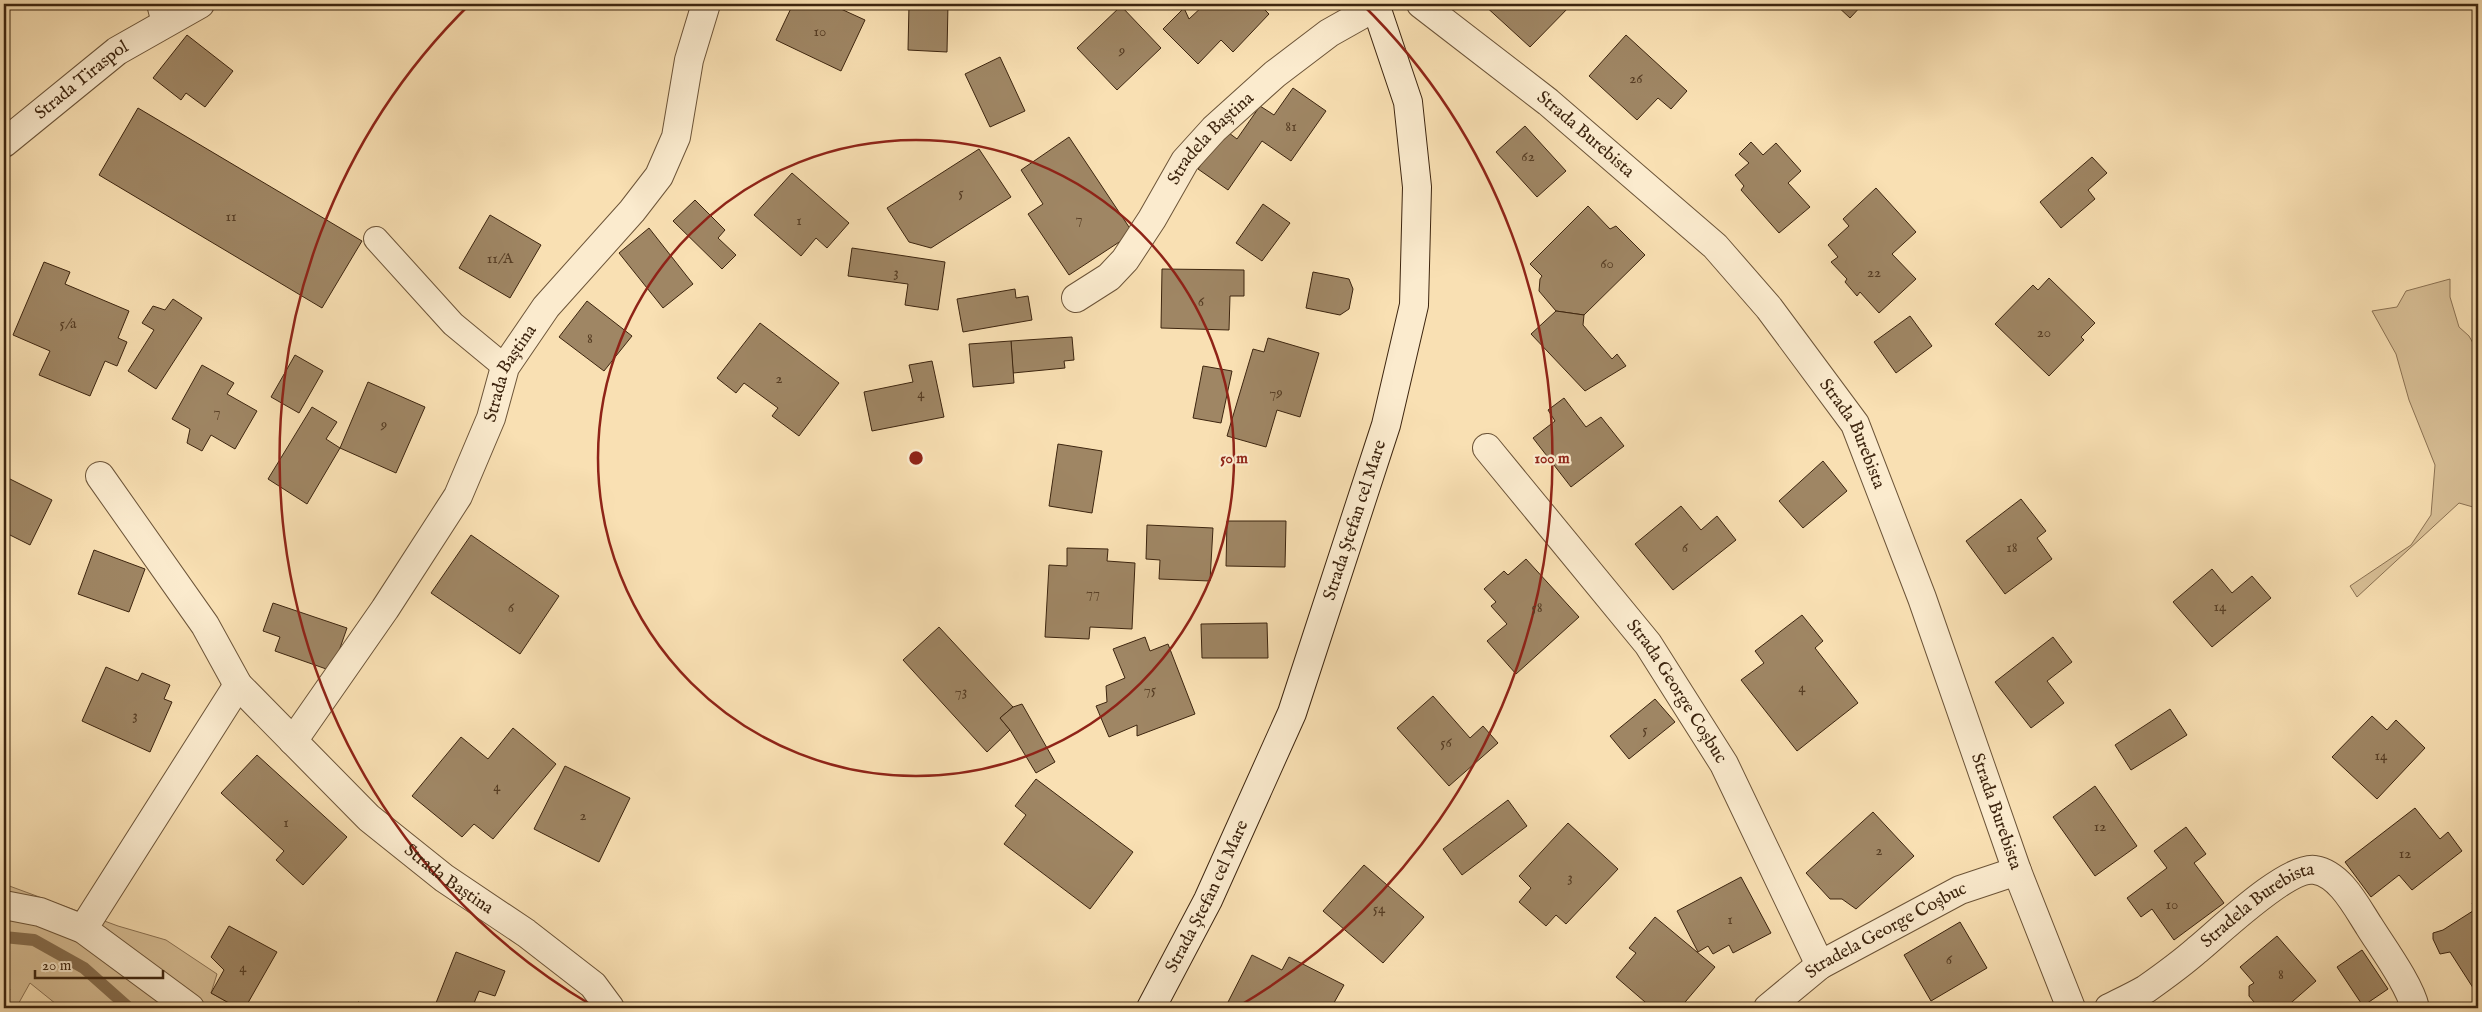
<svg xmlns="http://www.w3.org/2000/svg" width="2482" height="1012" viewBox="0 0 2482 1012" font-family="'IM FELL English',serif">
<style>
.green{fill:#d9c097;stroke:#8b7253}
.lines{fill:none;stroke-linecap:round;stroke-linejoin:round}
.stream{stroke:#876f50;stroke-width:12}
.building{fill:#9f8664;stroke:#3d250f}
.lane-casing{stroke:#6c5438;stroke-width:26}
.street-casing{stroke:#6c5438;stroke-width:30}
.secondary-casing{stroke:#3d250f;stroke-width:30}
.lane{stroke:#fbebce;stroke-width:24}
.street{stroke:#fbebce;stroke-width:28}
.secondary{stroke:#fbebce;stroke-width:28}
.ring{fill:none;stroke:#8f2418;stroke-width:2.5}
.labels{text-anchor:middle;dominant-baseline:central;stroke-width:4.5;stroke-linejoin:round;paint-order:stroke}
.number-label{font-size:15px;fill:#563d24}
.street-label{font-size:18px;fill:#3d250f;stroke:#fbebce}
.centre{fill:#8f2418;stroke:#fbebce;stroke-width:2.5}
.ring-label{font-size:15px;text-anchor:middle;font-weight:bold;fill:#8f2418;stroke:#fbebce;stroke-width:4.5;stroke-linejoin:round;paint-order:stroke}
</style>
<rect width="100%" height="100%" fill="#f9e0b3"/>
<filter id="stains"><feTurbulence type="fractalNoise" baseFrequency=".004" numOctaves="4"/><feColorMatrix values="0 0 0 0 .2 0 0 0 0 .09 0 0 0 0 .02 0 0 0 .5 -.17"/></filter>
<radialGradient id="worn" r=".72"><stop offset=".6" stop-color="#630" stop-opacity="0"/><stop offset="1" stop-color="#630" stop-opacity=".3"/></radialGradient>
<g class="green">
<polygon points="2450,279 2450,297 2459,327 2469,336 2478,352 2478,513 2473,507 2459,503 2357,597 2350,586 2411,545 2431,515 2435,465 2409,400 2396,354 2372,311 2397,307 2406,291"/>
<polygon points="4,884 118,926 166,940 217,974 211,993 238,1008 61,1008 30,983 16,1008 4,1008 10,989 4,987"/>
</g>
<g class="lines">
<polyline class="stream" points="4,937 34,940 84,968 129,1008"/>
</g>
<g class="building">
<polygon points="793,4 830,4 865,20 841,71 776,40"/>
<polygon points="909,4 948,4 947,52 908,50"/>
<polygon points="1205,4 1259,4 1269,14 1233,52 1221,40 1198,64 1163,29 1184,8 1189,19"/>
<polygon points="1483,4 1572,4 1530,47"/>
<polygon points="1835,4 1863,4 1850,18"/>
<polygon points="1121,6 1161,48 1117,90 1077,48"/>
<polygon points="187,35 233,71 205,107 186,93 181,100 153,78"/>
<polygon points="1626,35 1687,91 1671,109 1658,98 1637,120 1589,76"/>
<polygon points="1000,57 1025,111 990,127 965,74"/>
<polygon points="1293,88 1326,111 1291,161 1262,141 1228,190 1198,169 1225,130 1237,139 1260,106 1274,115"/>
<polygon points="138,108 362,241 322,308 99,175"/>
<polygon points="1525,126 1566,171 1537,197 1496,152"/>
<polygon points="1069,137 1133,233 1069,275 1028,214 1043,204 1021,170"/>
<polygon points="1751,142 1763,155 1776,143 1801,171 1788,183 1810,207 1779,233 1741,190 1744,186 1735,175 1749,163 1739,154"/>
<polygon points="979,149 1011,197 931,248 909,242 887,208"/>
<polygon points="2092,157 2107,173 2088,190 2095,199 2061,228 2040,202"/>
<polygon points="792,173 849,223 827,248 816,238 801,256 754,215"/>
<polygon points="1876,188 1916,232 1892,254 1916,279 1879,313 1860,292 1857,296 1845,282 1847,279 1831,262 1838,257 1828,245 1849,226 1843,219"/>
<polygon points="695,200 725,230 718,238 736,255 722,269 673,221"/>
<polygon points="1263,204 1290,223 1262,261 1236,243"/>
<polygon points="1588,206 1610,229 1616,226 1645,255 1584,315 1556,311 1539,291 1540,279 1542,276 1530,264"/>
<polygon points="490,215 541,245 510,298 459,268"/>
<polygon points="649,228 693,284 663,308 619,253"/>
<polygon points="852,248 945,262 938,310 905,305 908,284 848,276"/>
<polygon points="44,262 70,272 65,284 129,311 118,338 127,342 117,366 105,361 90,396 39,375 50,351 13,335"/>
<polygon points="1162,269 1244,270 1244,296 1230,296 1229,330 1161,328"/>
<polygon points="1313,272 1349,279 1353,289 1349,309 1340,315 1306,308"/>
<polygon points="2049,278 2095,323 2081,337 2084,340 2049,376 1995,324 2033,285 2038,290"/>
<polygon points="1015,289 1016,298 1028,296 1032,320 963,332 957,299"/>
<polygon points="173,299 202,318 156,389 128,371 154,330 142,323 153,306 165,310"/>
<polygon points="587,301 632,336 604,371 559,337"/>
<polygon points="1556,311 1584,315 1583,325 1612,359 1617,354 1626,366 1585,391 1531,334"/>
<polygon points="1910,316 1932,346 1896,373 1874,342"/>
<polygon points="760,323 839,383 799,436 772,416 778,408 744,383 736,393 717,378"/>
<polygon points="1072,337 1074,360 1064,361 1065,368 1013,373 1011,341"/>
<polygon points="1268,338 1319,353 1300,417 1277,410 1266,447 1227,436 1253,349 1264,352"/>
<polygon points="1011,341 1014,383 973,387 969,344"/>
<polygon points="295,355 323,371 299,413 271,397"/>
<polygon points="932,361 944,417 872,431 864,392 913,382 909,365"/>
<polygon points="202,365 234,383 227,394 257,411 235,449 211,435 202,451 187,443 190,429 172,419"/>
<polygon points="1203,366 1232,371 1221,423 1193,418"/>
<polygon points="368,382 425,407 396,473 340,448"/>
<polygon points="1564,398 1586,427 1601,417 1624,446 1571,487 1533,438 1555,421 1548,410"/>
<polygon points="312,407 337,422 326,439 340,448 307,504 268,479"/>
<polygon points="1058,444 1102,451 1092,513 1049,506"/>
<polygon points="1823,461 1847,491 1803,528 1779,501"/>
<polygon points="4,476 52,500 30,545 4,532"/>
<polygon points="2021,499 2046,531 2037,538 2052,559 2005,594 1966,541"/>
<polygon points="1681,506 1701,530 1717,516 1736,540 1673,590 1635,544"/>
<polygon points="1227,521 1286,521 1285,567 1226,566"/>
<polygon points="1147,525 1213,528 1210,581 1159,579 1160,560 1146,559"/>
<polygon points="471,535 559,596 520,654 431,593"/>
<polygon points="1067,548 1108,549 1107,561 1135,563 1132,629 1090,627 1089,639 1045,637 1049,565 1067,566"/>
<polygon points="94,550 145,569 129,612 78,594"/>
<polygon points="1526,559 1579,617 1516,674 1487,641 1507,624 1491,606 1496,602 1484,589 1504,571 1508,575"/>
<polygon points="2212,569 2232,593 2252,576 2271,598 2212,647 2173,602"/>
<polygon points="273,603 347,628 332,671 275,651 280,637 263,631"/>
<polygon points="1802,615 1823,641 1815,648 1858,703 1797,751 1741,680 1764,663 1755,651"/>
<polygon points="1267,623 1268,658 1202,658 1201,624"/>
<polygon points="939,627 1013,707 1000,718 1010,730 987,752 903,660"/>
<polygon points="1145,637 1150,651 1168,644 1195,714 1137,736 1137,725 1109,737 1096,706 1107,702 1106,686 1125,678 1113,649"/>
<polygon points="2053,637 2072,662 2047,681 2064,703 2031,728 1995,682"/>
<polygon points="106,667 138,681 142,673 170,685 164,699 172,702 150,752 82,721"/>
<polygon points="1433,696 1470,738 1483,726 1498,743 1449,786 1397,728"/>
<polygon points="1655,699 1675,722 1629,759 1610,736"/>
<polygon points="1022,704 1055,762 1036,773 1010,730 1000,718 1013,707"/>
<polygon points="2170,709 2187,735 2131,770 2115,745"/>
<polygon points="2372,716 2387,730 2396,720 2425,748 2377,799 2332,757"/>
<polygon points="513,728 556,764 493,839 474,824 462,837 412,796 461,737 488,759"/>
<polygon points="257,755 347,837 303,885 276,860 284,851 221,793"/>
<polygon points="565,766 630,798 599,862 534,829"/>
<polygon points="1036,779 1133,852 1090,909 1004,844 1026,815 1015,806"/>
<polygon points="2095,786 2137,846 2095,876 2053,817"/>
<polygon points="1508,800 1527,826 1462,875 1443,849"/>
<polygon points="2415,808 2440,839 2448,832 2462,851 2412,890 2399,875 2371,897 2345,862"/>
<polygon points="1873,812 1914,856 1856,909 1842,899 1830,899 1806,873"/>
<polygon points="1568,823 1618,869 1566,924 1556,915 1546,926 1519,902 1531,888 1519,876"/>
<polygon points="2186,827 2206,854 2194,863 2224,903 2174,940 2152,909 2141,917 2127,898 2167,868 2154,851"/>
<polygon points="1364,865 1424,917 1383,963 1323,911"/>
<polygon points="1741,877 1771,933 1733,953 1729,945 1713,954 1708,946 1698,952 1677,911"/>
<polygon points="2478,899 2478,993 2477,994 2450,952 2440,954 2433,939 2433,933 2443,930 2476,909 2472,903"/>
<polygon points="1655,917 1715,967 1680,1008 1652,1008 1616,977 1636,953 1629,948"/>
<polygon points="1960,922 1987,968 1931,1001 1904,955"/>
<polygon points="229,926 277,952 245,1008 238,1008 211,993 224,970 211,957"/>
<polygon points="2277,936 2316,981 2285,1008 2259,1008 2249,996 2249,986 2254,983 2240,967"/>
<polygon points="2362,950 2388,989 2363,1006 2337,967"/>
<polygon points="456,952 505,971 495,996 479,991 472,1008 434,1008"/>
<polygon points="1252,955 1282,970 1289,957 1344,985 1331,1008 1225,1008"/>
<polygon points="358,1002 376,1008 356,1008"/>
</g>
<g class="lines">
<defs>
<g id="lane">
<polyline points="159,4 164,23"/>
<polyline points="376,239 453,324 505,367"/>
</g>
<g id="street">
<path id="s1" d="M1421 4 1548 102 1715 246 1769 308 1855 424 1922 598 2017 871 2071 1008"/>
<path id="s2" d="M4 143 117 51 200 4"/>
<path id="s3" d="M1076 298 1109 277 1125 260 1152 219 1185 161 1214 129 1275 74 1329 33 1377 6"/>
<path id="s4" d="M1487 448 1648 644 1724 764 1820 965"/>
<path id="s5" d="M100 476 205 625 238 685 369 818 444 878 526 933 593 985 610 1008"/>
<path id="s6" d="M293 741 385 609 458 496 491 418 505 367 546 307 632 211 659 176 676 137 689 60 706 4"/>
<polyline points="4,905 40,912 83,929 190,1008"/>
<polyline points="83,929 238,685"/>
<path id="s7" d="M1768 1008 1820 965 1960 890 2017 871"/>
<path id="s8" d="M2109 1008C2121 1002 2134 996 2146 989 2163 977 2181 964 2197 950 2218 933 2288 865 2315 870 2340 874 2356 906 2369 926 2382 947 2410 985 2415 1008"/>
</g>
<g id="secondary">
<path id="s9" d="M1151 1008 1208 900 1292 713 1386 425 1414 305 1417 187 1408 102 1375 4"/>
</g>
</defs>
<use href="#lane" class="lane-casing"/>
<use href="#street" class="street-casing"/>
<use href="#secondary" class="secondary-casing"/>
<use href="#lane" class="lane"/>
<use href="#street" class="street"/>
<use href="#secondary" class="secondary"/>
</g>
<g class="ring">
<circle cx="916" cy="458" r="318"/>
<path d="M593 1006A636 636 0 0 1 470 4M1362 4A636 636 0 0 1 1239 1006"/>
</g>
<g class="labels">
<g class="number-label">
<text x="820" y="31">10</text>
<text x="1122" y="50">9</text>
<text x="1636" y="78">26</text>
<text x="1291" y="126">81</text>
<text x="1528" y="156">62</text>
<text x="961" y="192">5</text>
<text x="231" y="216">11</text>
<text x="1079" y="218">7</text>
<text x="799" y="220">1</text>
<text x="500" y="258">11/A</text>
<text x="1607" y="263">60</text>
<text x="896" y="272">3</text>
<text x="1874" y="272">22</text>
<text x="1201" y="301">6</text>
<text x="68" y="323">5/a</text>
<text x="2044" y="332">20</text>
<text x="590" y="338">8</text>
<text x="779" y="378">2</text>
<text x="1276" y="392">79</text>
<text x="921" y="393">4</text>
<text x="217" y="411">7</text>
<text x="384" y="424">9</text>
<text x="1685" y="547">6</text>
<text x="2012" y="547">18</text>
<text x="1093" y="592">77</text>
<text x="2220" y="606">14</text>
<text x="511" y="607">6</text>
<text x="1537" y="607">58</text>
<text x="1802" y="687">4</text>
<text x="1150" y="689">75</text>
<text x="961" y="691">73</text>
<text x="135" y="715">3</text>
<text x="1645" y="729">5</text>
<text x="1446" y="742">56</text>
<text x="2381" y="755">14</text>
<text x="497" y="786">4</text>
<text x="583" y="815">2</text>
<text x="286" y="822">1</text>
<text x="2100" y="826">12</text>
<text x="1879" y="850">2</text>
<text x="2405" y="853">12</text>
<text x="1570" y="877">3</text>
<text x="2172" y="904">10</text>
<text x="1379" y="908">54</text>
<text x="1730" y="919">1</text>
<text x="1949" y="959">6</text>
<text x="243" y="967">4</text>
<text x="2281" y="974">8</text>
</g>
<g class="street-label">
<text stroke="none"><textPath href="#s2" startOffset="100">Strada Tiraspol</textPath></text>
<text stroke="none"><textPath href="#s1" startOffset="210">Strada Burebista</textPath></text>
<text stroke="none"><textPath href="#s3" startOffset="212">Stradela Baștina</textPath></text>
<text stroke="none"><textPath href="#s6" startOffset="429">Strada Baștina</textPath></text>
<text stroke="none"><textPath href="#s1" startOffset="615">Strada Burebista</textPath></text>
<text stroke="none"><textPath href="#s9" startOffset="530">Strada Ștefan cel Mare</textPath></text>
<text stroke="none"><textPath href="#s4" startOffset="309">Strada George Coșbuc</textPath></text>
<text stroke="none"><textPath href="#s1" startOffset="1020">Strada Burebista</textPath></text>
<text stroke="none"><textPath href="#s5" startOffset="538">Strada Baștina</textPath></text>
<text stroke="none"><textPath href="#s9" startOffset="125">Strada Ștefan cel Mare</textPath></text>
<text stroke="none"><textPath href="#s8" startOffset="182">Stradela Burebista</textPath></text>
<text stroke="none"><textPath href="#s7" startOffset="142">Stradela George Coșbuc</textPath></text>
</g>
</g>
<circle cx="916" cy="458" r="8" class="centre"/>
<g class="ring-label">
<text x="1234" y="463">50 m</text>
<text x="1552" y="463">100 m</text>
</g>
<rect width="2482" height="1012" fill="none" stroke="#f9e0b3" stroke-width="20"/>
<rect x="5" y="5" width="2472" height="1002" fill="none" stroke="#3d250f" stroke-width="2.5"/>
<rect x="10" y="10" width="2462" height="992" fill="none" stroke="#3d250f"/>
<path d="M35 970v8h128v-8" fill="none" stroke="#3d250f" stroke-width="2.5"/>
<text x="42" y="970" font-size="15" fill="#3d250f" stroke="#fbebce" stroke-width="4" paint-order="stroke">20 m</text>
<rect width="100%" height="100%" filter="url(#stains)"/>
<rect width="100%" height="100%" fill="url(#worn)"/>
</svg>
